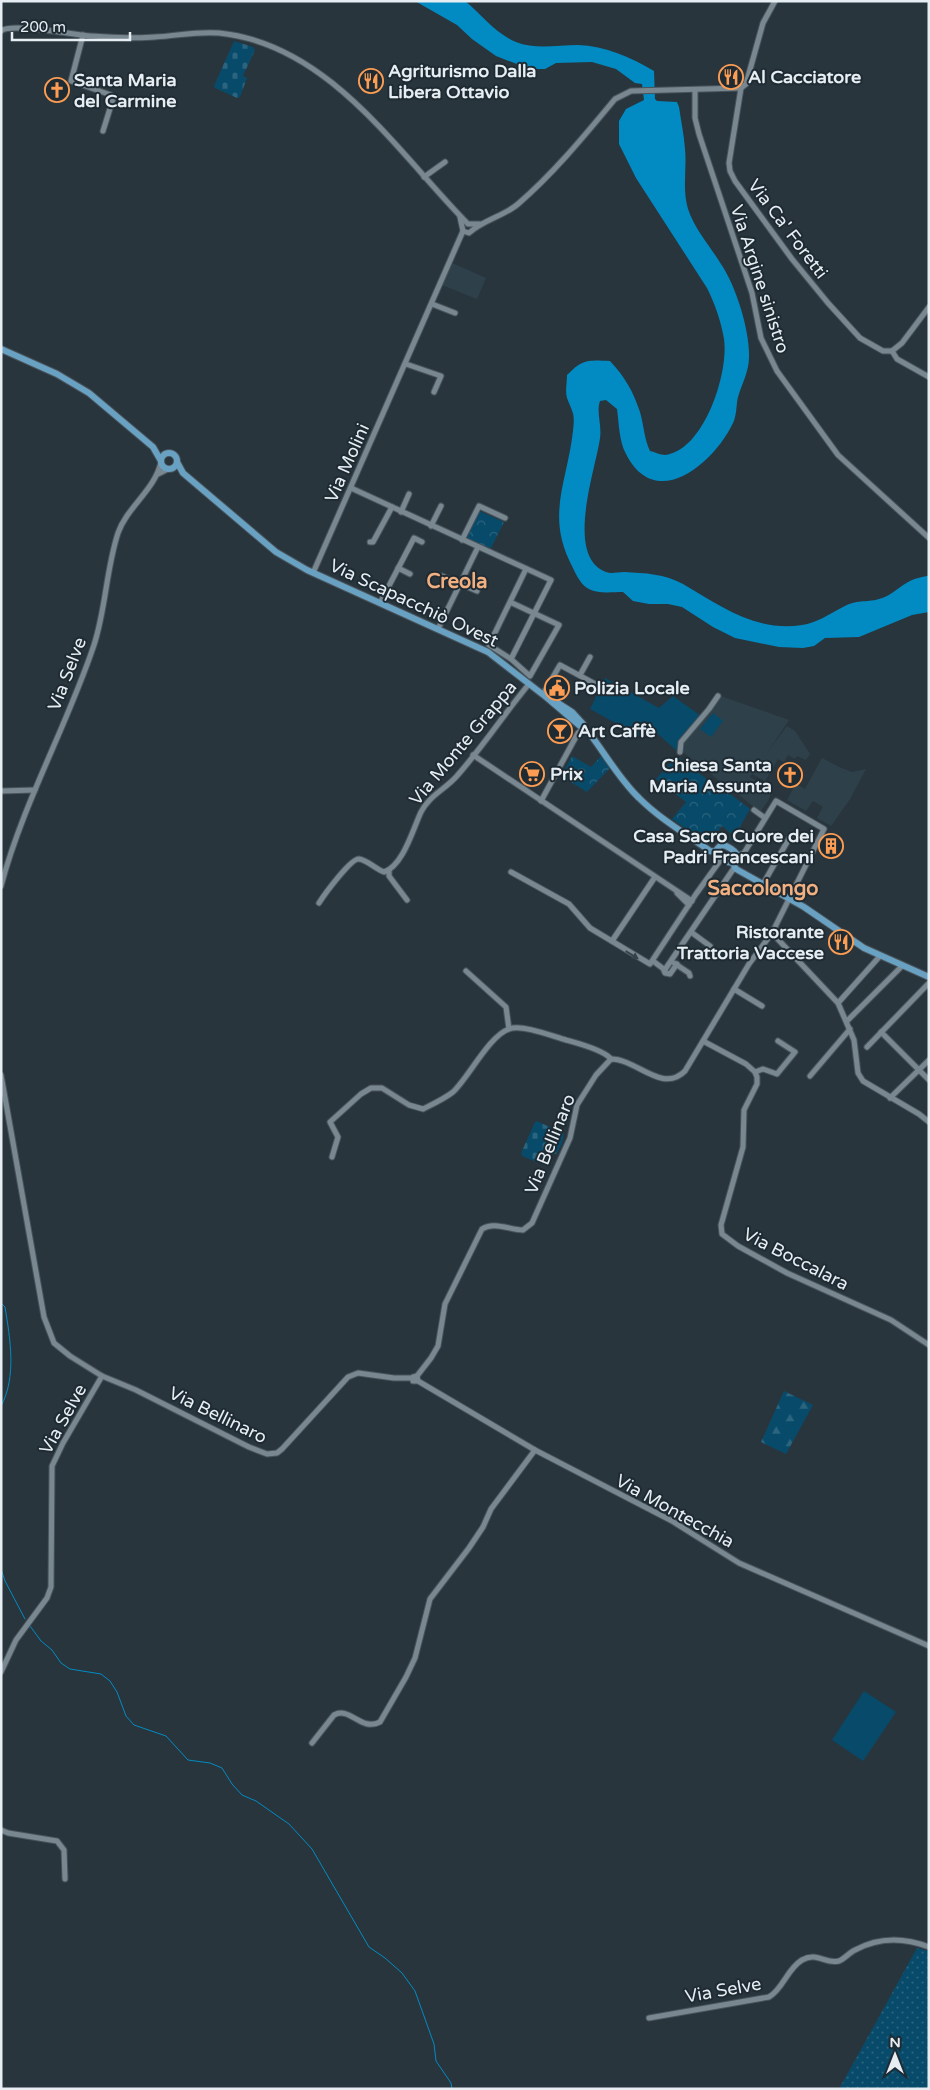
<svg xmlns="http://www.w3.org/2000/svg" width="930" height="2090" viewBox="0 0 930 2090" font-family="'Varela Round',sans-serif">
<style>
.built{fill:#2e414b}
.grass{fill:url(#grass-dots)}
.forest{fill:url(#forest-firs)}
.cemetery{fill:url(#cemetery-stones)}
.park{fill:url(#park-crowns)}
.garden{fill:#074a69}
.water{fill:#028bc3}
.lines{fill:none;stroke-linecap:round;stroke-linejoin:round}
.stream{stroke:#028bc3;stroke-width:1}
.minor-casing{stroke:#48535a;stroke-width:7}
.major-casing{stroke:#48535a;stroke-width:8}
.minor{stroke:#798790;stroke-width:5}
.major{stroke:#69a1c3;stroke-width:6}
.oneway{fill:#36424a}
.labels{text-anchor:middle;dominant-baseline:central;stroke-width:4;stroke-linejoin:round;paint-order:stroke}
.poi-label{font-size:18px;font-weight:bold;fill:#e6eef3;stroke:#1f2b33;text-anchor:start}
.street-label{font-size:18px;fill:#e6eef3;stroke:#1f2b33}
.quarter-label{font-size:20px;font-weight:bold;fill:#f2b080;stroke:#1f2b33}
</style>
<defs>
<pattern id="grass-dots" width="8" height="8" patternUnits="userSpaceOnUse" patternTransform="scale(1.25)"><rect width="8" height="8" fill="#074a69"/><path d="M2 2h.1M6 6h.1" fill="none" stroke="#2b647f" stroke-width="1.8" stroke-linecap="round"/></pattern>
<pattern id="forest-firs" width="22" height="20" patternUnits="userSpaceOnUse" patternTransform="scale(1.25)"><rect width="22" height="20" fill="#074a69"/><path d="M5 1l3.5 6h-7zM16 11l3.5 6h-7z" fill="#2b647f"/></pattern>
<pattern id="cemetery-stones" width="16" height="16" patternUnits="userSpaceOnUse" patternTransform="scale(1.25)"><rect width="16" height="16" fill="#074a69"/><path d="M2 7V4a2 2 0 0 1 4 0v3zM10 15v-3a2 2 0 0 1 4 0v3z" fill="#2b647f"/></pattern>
<pattern id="park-crowns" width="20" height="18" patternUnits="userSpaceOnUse" patternTransform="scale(1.25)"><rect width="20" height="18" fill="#074a69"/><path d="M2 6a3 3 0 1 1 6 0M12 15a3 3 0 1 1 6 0" fill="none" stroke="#2b647f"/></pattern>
</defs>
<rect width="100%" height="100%" fill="#29353d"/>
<g class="built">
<polygon points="452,263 486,278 477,299 442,285"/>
<polygon points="721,696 789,720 767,753 787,726 795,731 810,754 806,760 797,756 795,759 788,755 784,762 778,759 765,781 752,774 750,777 772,790 768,801 760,812 728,786 727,784 721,782 684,753 681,747"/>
<polygon points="822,758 839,767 852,772 866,769 850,799 831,826 817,818 823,807 820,805 813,801 806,811 787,800 796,784 805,789"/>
</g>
<polygon class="grass" points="917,1948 929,1951 929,2089 839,2089"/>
<polygon class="forest" points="784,1391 813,1405 786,1454 761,1442"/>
<g class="cemetery">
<polygon points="234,41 253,47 255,50 243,76 247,78 240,97 237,98 215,88 214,86"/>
<path d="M537 1121 564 1134C563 1141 561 1148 556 1154L553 1153 546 1166 522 1156 521 1153 535 1122Z"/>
</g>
<g class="park">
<polygon points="479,511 504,522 490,550 466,538"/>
<polygon points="572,756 591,767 601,756 610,768 587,792 561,776"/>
<polygon points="677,756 722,791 725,790 750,809 732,841 730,839 733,835 722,826 718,831 714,831 717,837 709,845 672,819 686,802 656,779"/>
</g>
<g class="garden">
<polygon points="605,678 659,708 673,696 701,716 680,740 677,751 650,727 644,739 590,709"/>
<polygon points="713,713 723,721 711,737 700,729"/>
<polygon points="864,1691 896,1712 863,1761 832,1740"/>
</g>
<path class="water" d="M415 1H465C481 14 496 34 516 42 535 50 558 45 578 45 605 46 631 57 654 71L655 99 657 101 677 102 679 107C681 121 684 135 685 149 687 169 682 189 688 209 695 230 710 246 721 264 736 286 750 331 749 357 749 372 742 383 738 397 736 405 737 414 733 423 714 463 656 513 626 454 619 441 619 423 617 409L606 400 600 401C596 412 602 425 600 438 596 469 564 556 606 572 611 574 618 572 624 572 645 573 665 574 683 584 721 606 755 632 802 625 817 623 829 614 843 607 857 599 865 603 879 599 892 596 900 585 912 580 916 578 922 577 927 576H929V612L912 615 859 637 825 638 814 646 803 648 779 647 735 638 713 627 682 607 668 604H649L633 601 623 592C612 592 598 594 589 589 582 586 576 575 573 568 545 516 567 484 573 431 575 412 573 414 567 398 565 391 567 383 567 375 583 359 587 360 610 361 625 377 633 391 640 412 644 426 644 438 650 451 655 452 660 455 665 455 704 451 729 373 724 339 721 321 715 304 707 288L636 178 619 144V121L626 109 644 100 642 84 635 83 616 69 592 62 556 63 545 69H532L522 66 496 56 472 39 457 25Z"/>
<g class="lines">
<g class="stream">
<path d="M1 1303 5 1307C10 1338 17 1377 1 1406"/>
<polyline points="1,1569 5,1581 25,1619"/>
<polyline points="30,1626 41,1641 52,1650 61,1663 70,1669 101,1674 110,1681 117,1692 126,1716 134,1725 166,1736 188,1760 210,1763 222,1768 232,1784 242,1795 256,1801 289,1824 312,1849 369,1947 385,1958 402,1973 415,1991 434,2044 436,2061 451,2083 452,2089"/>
</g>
<defs>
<g id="minor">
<path d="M1 31C10 22 75 35 90 36 112 37 133 39 155 37 176 36 197 31 219 33 329 44 397 152 468 224H480"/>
<polyline points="83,35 71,81 111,95 113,99 103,131"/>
<polyline points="741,88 729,163 730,171 735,181 792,259 828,303 860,338 883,351 892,351"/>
<polyline points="741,88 746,84 763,23 775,1"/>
<polyline points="695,92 695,118 699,134 752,293 761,338 777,371 838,455 929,538"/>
<polyline points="424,177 445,162"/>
<path d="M460 217 463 231 469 233C483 220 504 216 518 204 554 173 585 135 615 99L631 91 741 88"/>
<polyline points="432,304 455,313"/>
<polyline points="892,351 902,343 929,307"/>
<polyline points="892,351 897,359 929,377"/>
<polyline points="406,364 441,376 434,392"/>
<polyline points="158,474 168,469"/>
<polyline points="351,488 551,580 511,659"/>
<polyline points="401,512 409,494"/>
<polyline points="431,526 441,506"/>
<polyline points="462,540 479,506 505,518"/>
<polyline points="370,542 373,542 392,507"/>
<polyline points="398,568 410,574"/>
<polyline points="313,573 463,231"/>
<polyline points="442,576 477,591"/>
<polyline points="510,602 559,625 530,676 511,659 489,645 526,569"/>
<polyline points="380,603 414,538 422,542"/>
<polyline points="438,629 478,547"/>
<polyline points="580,675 590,657"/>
<polyline points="543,694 560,665 599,686"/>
<polyline points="680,752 681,742 709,709 718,696"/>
<polyline points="473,755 692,901"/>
<polyline points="1,791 35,790"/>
<polyline points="541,801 578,733 583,729"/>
<polyline points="754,810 765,818"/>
<polyline points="389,871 389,876 407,900"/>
<polyline points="511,872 569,904 590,928 650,964 696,894 722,858"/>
<polyline points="763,884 790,837"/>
<path d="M1 886C23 803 67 726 94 645 106 608 106 570 118 533 127 507 155 490 161 462"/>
<polyline points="677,893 689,905"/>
<path d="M319 903C324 895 351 858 359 859 367 860 376 869 384 872 403 866 413 829 421 812 429 796 444 790 456 777 482 748 504 714 529 684"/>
<polyline points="691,932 710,946"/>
<polyline points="772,933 838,1003 854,1040 858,1073 863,1081 919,1114 929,1122"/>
<polyline points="612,941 655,877"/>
<polyline points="653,961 665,970"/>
<polyline points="674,963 689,973 690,976"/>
<polyline points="677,964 670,974 665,973 664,971 734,868"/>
<polyline points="466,971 506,1007 509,1029"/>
<polyline points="734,989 762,1006"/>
<polyline points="838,1003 880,956"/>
<polyline points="847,1021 902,966"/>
<polyline points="881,1032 929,1080"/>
<polyline points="703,1041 746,1064 755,1072 757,1077 757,1084 744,1110 743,1147 721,1225 722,1234 738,1246 787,1273 891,1320 929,1345"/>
<polyline points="867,1047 929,983"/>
<polyline points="755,1072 763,1069 777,1074 795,1052 778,1041"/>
<polyline points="1,1075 44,1317 54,1343 70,1356 102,1376 136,1390 249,1447 267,1454 277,1453 282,1449 348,1377 358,1373 394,1378 412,1378"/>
<polyline points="810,1076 850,1029"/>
<polyline points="890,1098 929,1060"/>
<path d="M332 1157 338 1137 330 1122 361 1094 371 1088H382L409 1105 423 1109C433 1104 444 1099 453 1092 469 1077 489 1036 509 1029 522 1024 552 1036 566 1040 577 1043 604 1050 611 1059"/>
<path d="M417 1376 431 1358 438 1346 445 1304 482 1229C494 1221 510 1230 523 1230L532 1223 570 1138 577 1105 596 1075 611 1059C637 1059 662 1094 685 1071L749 964 772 933 824 829 776 801 744 853 738 855"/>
<polyline points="418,1381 417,1376 413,1377 413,1381 418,1381 535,1450 672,1521 739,1563 929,1646"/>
<polyline points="1,1672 16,1640 47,1598 51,1587 52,1466 63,1443 102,1376"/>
<path d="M312 1743 334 1715C350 1706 361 1732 380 1722L406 1677 415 1658 430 1599 469 1548 483 1527 491 1509 535 1450"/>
<polyline points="1,1830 8,1833 57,1841 64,1850 65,1879"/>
<path d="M649 2018 769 1997C783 1989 787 1969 802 1960 817 1951 826 1965 839 1961 844 1959 849 1953 855 1950 879 1937 903 1937 929 1947"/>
</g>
<g id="major">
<polyline points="1,349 57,374 89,393 153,447 161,461"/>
<circle cx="169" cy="461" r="8"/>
<polyline points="177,462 183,473 276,552 307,570 488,652 546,697 593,737"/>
<polyline points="558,703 572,712 583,724"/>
<path d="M590 734C606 755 620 780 639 798 660 819 686 834 710 851L716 852"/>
<path d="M721 845C727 845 736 851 738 857L734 863 728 862 718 854 717 849Z"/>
<polyline points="733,863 736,869 804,907 864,948 929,977"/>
</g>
</defs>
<use href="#minor" class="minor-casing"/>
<use href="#major" class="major-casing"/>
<use href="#minor" class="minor"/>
<use href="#major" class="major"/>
</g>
<defs><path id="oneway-solid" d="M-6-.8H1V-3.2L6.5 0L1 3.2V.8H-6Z" transform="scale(1.25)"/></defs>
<use class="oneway" href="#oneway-solid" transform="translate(632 955) rotate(32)"/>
<defs>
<symbol id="restaurant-ring" viewBox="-11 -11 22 22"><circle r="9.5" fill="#1f2b33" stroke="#fc9d53" stroke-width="1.5"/><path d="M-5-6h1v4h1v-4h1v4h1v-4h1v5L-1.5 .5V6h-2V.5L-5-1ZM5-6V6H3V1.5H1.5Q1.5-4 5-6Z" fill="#fc9d53"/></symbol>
<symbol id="church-ring" viewBox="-11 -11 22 22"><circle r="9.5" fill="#1f2b33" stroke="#fc9d53" stroke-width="1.5"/><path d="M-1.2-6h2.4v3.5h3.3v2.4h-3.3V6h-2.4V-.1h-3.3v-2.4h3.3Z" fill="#fc9d53"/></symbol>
<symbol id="civic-ring" viewBox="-11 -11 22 22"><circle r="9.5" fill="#1f2b33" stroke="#fc9d53" stroke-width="1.5"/><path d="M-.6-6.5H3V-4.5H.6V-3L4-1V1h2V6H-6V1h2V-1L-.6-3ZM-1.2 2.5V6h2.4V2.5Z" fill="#fc9d53"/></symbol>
<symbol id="bar-ring" viewBox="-11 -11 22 22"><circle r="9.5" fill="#1f2b33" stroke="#fc9d53" stroke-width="1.5"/><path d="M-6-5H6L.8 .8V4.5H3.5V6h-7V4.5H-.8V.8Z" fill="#fc9d53"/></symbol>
<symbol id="supermarket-ring" viewBox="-11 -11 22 22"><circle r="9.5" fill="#1f2b33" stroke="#fc9d53" stroke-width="1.5"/><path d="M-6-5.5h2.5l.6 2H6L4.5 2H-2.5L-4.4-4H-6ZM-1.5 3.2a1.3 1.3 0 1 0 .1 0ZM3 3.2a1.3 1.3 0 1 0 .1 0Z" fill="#fc9d53"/></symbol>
<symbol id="building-ring" viewBox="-11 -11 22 22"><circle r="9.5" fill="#1f2b33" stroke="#fc9d53" stroke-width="1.5"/><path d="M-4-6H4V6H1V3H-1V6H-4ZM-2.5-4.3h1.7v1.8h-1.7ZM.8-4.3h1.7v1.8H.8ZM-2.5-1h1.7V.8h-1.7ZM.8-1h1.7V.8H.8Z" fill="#fc9d53"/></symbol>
</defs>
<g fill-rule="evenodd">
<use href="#restaurant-ring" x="717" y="63" width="28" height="28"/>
<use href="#restaurant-ring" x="357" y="67" width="28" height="28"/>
<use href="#church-ring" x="43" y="76" width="28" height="28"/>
<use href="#civic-ring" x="543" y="674" width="28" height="28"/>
<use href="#bar-ring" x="546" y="717" width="28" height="28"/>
<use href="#supermarket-ring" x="518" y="760" width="28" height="28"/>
<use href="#church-ring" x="776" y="761" width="28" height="28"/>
<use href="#building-ring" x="817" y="832" width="28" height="28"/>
<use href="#restaurant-ring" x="827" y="928" width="28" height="28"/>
</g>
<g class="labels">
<g class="poi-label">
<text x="388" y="71">Agriturismo Dalla<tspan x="388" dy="21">Libera Ottavio</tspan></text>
<text x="748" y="77">Al Cacciatore</text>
<text x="74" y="80">Santa Maria<tspan x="74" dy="21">del Carmine</tspan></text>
<text x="574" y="688">Polizia Locale</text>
<text x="578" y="731">Art Caffè</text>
<text x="772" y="765" text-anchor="end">Chiesa Santa<tspan x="772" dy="21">Maria Assunta</tspan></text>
<text x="550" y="774">Prix</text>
<text x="814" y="836" text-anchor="end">Casa Sacro Cuore dei<tspan x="814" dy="21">Padri Francescani</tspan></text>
<text x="824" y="932" text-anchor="end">Ristorante<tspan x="824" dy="21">Trattoria Vaccese</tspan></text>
</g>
<g class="street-label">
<text transform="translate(788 229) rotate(53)">Via Ca' Foretti</text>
<text transform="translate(760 279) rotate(72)">Via Argine sinistro</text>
<text transform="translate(347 463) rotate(-66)">Via Molini</text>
<text transform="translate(414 603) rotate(25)">Via Scapacchiò Ovest</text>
<text transform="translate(67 674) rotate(-69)">Via Selve</text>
<text transform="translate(463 743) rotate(-50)">Via Monte Grappa</text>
<text transform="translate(550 1144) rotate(-68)">Via Bellinaro</text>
<text transform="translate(796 1259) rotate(27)">Via Boccalara</text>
<text transform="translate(218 1415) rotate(26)">Via Bellinaro</text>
<text transform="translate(63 1419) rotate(-61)">Via Selve</text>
<text transform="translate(675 1511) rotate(29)">Via Montecchia</text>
<text transform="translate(723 1990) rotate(-10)">Via Selve</text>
</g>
<g class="quarter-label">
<text x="457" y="582">Creola</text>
<text x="763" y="889">Saccolongo</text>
</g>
</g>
<rect width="930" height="2090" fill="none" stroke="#e6eef3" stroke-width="5"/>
<g transform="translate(895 2055)" stroke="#1f2b33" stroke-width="4" paint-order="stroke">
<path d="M0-4L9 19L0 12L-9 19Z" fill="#e6eef3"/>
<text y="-8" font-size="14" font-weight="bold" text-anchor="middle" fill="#e6eef3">N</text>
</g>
<path d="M12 32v8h118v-8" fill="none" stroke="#e6eef3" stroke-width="2.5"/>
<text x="20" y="32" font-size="15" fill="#e6eef3" stroke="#1f2b33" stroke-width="4" paint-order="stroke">200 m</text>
</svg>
